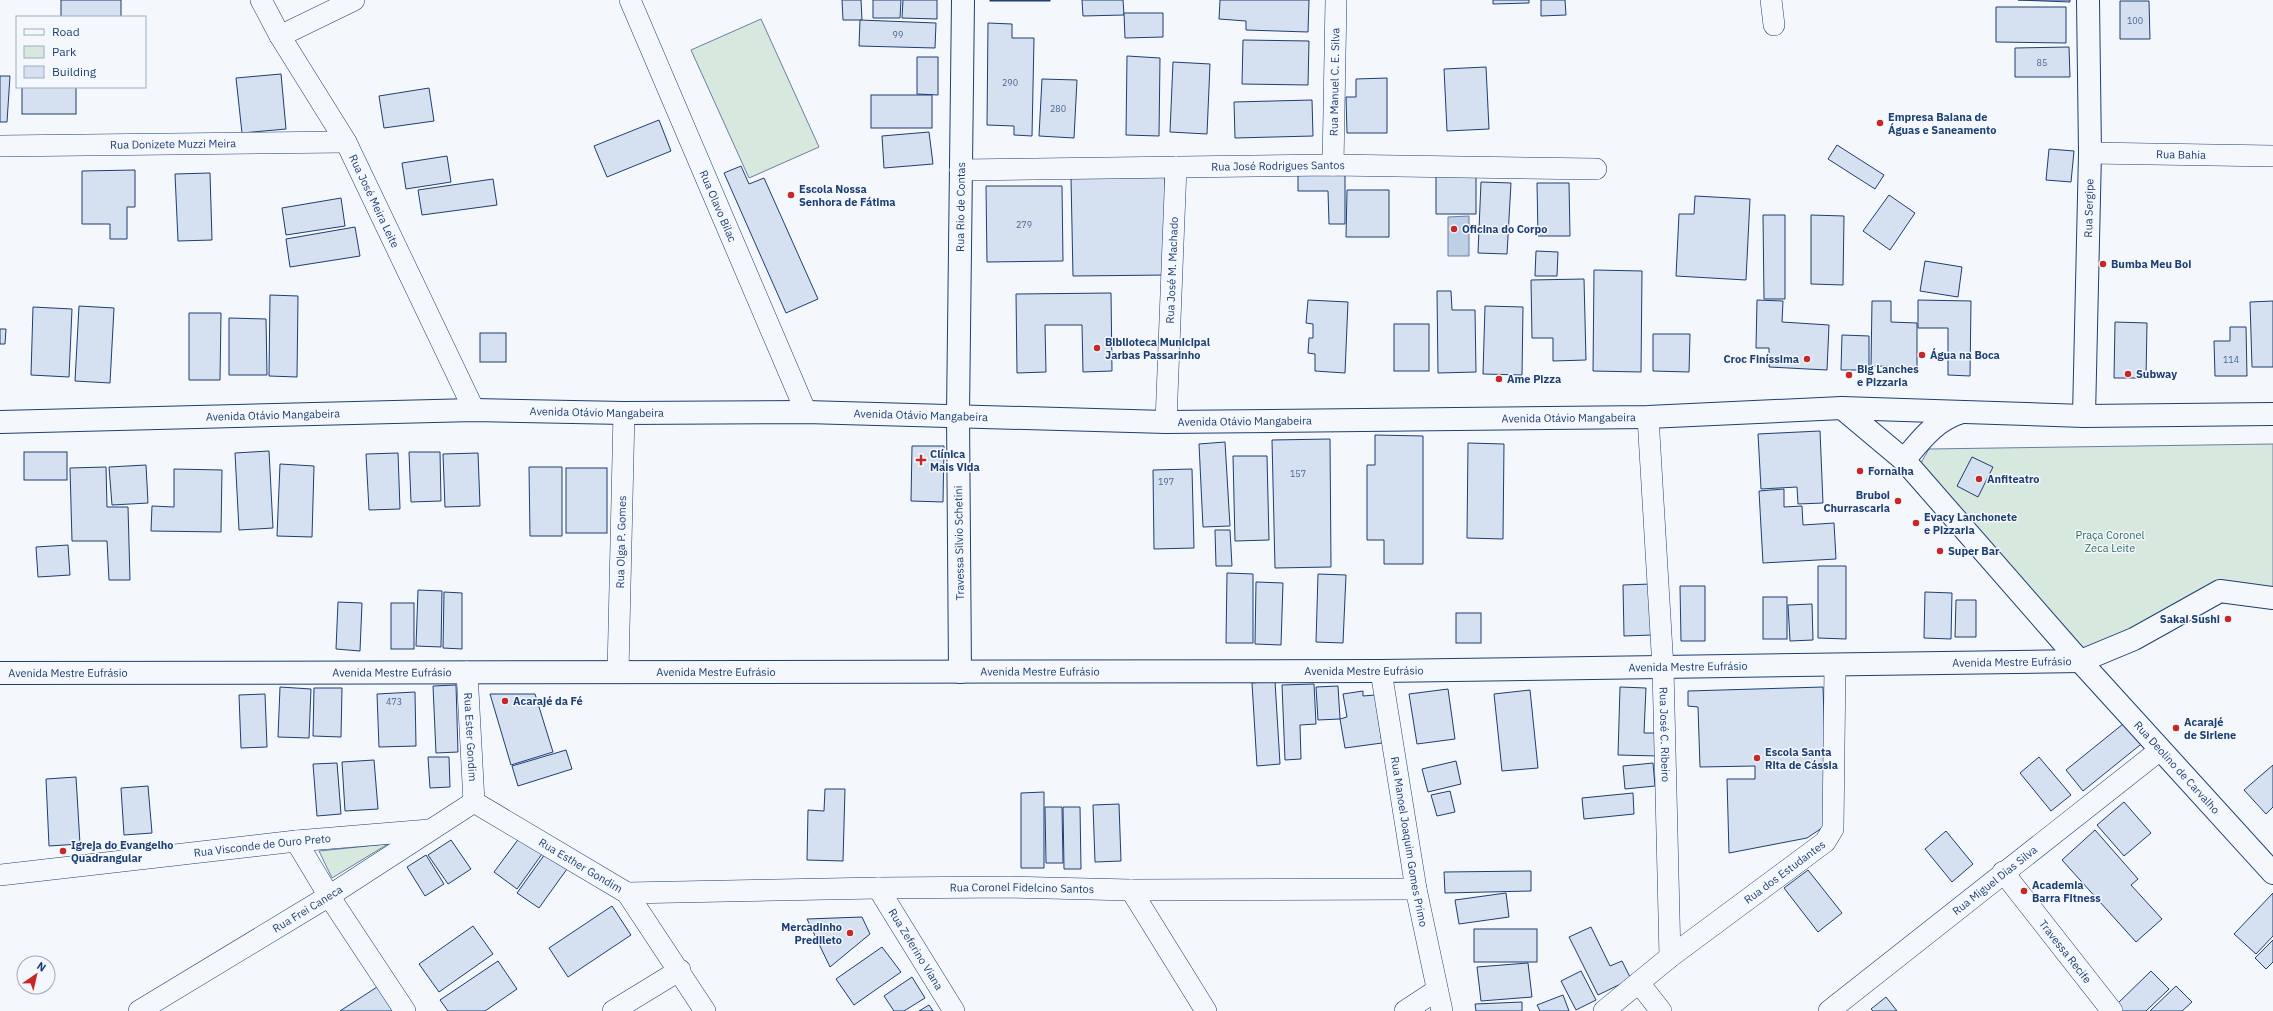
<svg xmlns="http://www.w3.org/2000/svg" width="2273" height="1011" viewBox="0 0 2273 1011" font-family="'IBM Plex Sans',sans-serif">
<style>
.green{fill:#d7e8df;stroke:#687fa3}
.water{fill:#bed0e5;stroke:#687fa3}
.building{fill:#d5e0f0;stroke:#1d3f73}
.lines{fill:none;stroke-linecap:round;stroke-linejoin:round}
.street-casing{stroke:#1d3f73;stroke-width:22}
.secondary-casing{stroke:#1d3f73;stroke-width:24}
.street{stroke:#f4f7fb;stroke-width:21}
.secondary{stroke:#f4f7fb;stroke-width:22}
.poi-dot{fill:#c62828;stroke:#f4f7fb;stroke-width:1.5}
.labels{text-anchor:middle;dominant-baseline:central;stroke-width:3;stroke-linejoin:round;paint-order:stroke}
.number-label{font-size:9px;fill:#4b6792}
.street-label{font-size:11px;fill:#1d3f73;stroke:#f4f7fb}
.poi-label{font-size:11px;font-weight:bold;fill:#1d3f73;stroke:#f4f7fb;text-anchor:start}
.park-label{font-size:11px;fill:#2c6c60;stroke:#f4f7fb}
</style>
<rect width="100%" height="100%" fill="#f4f7fb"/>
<g class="green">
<polygon points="761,19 819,147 749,178 691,50"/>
<polygon points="2273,444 2273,593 2220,587 2099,657 2070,639 1918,468 1929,449"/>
<polygon points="388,844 332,878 319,851"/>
</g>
<polygon class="water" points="1469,216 1469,256 1448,256 1448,217"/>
<g class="building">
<rect x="61" y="0" width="60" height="17"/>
<polygon points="842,0 861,0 862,20 843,20"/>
<polygon points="873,0 901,0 900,18 873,18"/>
<polygon points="903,0 937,0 937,19 902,18"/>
<rect x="990" y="0" width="60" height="1"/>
<polygon points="1082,0 1123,0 1124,15 1083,16"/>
<polygon points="1220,0 1309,0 1308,32 1246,30 1246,21 1219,19"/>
<polygon points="1493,0 1529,0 1529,3 1493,4"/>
<polygon points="1541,0 1565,0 1566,15 1541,16"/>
<polygon points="2018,0 2070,0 2070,2"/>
<polygon points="2120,1 2149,1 2150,39 2120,39"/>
<polygon points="1996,7 2066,7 2066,43 1996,42"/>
<polygon points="1124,13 1163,13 1163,37 1125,38"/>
<polygon points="860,20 936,23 935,48 859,46"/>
<polygon points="988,23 1012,24 1012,38 1034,38 1032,136 1014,135 1014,126 987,125"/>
<polygon points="1243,40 1309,41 1308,85 1242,84"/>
<polygon points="2069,47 2070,77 2015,77 2015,48"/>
<polygon points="1127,56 1160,58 1159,136 1126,135"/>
<polygon points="917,57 938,57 938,95 917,94"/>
<polygon points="1173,62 1210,64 1207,134 1170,132"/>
<polygon points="1486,67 1489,129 1447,131 1444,69"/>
<polygon points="281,74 286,129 242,133 236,78"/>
<polygon points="0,76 10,76 7,122 0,122"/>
<polygon points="1387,78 1387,133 1347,133 1346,97 1356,97 1356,79"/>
<polygon points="1042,79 1077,80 1074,138 1039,136"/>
<rect x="22" y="87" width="54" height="27"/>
<polygon points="429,88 434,121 384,128 379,96"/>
<rect x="871" y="95" width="61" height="33"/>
<polygon points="1312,100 1313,136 1235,138 1234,102"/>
<polygon points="659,120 671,151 607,177 594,146"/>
<polygon points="929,132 933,164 884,168 882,136"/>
<polygon points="1837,145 1884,175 1875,189 1828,159"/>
<polygon points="2049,149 2074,151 2071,182 2046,180"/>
<polygon points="447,156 451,182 406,189 402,163"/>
<polygon points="741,166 749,184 764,178 818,299 786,313 724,173"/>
<polygon points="135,170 135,207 127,207 127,239 110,239 110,224 82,224 82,171"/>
<polygon points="1298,172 1345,172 1345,224 1329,224 1328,191 1298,191"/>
<polygon points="210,173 212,240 178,241 175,174"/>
<polygon points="1476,173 1476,214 1436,214 1436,174"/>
<polygon points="1165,177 1167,275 1073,276 1071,178"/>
<polygon points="493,179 497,205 422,215 418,190"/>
<polygon points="1481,182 1511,183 1507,254 1478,253"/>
<polygon points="1537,183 1569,183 1570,236 1538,236"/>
<polygon points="986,186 1062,186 1063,261 987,262"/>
<polygon points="1347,190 1389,190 1389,237 1346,237"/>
<polygon points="1889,195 1915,213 1890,250 1863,231"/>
<polygon points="1695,196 1750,199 1746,280 1676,276 1679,214 1694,214"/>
<polygon points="341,198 345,226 286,235 282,208"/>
<polygon points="1763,215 1785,215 1785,299 1764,299"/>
<polygon points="1811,215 1844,216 1843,285 1811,284"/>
<polygon points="355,227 360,256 290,267 286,239"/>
<polygon points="1536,251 1558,252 1557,276 1535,276"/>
<polygon points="1925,261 1962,267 1958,297 1920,291"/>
<polygon points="1594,270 1642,271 1641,372 1593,371"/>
<polygon points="1584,279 1586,360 1553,361 1553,338 1532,338 1531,280"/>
<polygon points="1437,291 1451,291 1452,310 1475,310 1476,372 1438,373"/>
<polygon points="1111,293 1112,371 1083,372 1082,325 1045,325 1046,372 1017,373 1016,294"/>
<polygon points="270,295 298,296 297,377 269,376"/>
<polygon points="1308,300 1348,302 1345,373 1315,371 1315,354 1308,353 1309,338 1313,338 1313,324 1306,323"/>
<polygon points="1757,300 1783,301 1782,322 1829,325 1827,370 1769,367 1769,348 1756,348"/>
<polygon points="1918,300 1971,301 1970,376 1948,375 1948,328 1918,328"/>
<polygon points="1872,301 1891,301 1891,322 1917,323 1917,367 1871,366"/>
<polygon points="2273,301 2273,367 2252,367 2250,302"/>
<polygon points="79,306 114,308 110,383 75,381"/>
<polygon points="1485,306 1523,307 1522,375 1483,374"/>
<polygon points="33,307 72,309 69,377 31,375"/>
<polygon points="189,313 221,313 220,380 189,380"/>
<polygon points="229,318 266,319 267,375 229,375"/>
<polygon points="2115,322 2147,323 2146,378 2114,378"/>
<rect x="1394" y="324" width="35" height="47"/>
<polygon points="2230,327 2246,327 2247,376 2215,376 2214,341 2230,341"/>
<polygon points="0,329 6,329 5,344 0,344"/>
<rect x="480" y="333" width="26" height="29"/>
<polygon points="1653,334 1690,334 1689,372 1653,371"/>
<polygon points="1842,335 1869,336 1869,370 1841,370"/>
<polygon points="1820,431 1823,503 1798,504 1797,487 1761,489 1758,434"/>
<polygon points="1375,435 1423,436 1423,564 1384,564 1384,540 1367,540 1367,465 1375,465"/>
<polygon points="1330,439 1331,567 1275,568 1272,440"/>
<polygon points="1225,442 1230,526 1203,527 1199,444"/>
<polygon points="1468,443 1504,444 1503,539 1467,538"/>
<polygon points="912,446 944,446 943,502 911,501"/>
<polygon points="269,451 273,528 239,530 235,453"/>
<rect x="24" y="452" width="43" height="28"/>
<polygon points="409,452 440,452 441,501 411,502"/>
<polygon points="398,453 400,509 369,510 366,454"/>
<polygon points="478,453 480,506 445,507 443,454"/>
<polygon points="1233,456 1267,456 1269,540 1235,541"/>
<polygon points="1972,457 1993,467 1978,497 1957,486"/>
<polygon points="280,464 314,466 312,537 277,536"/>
<polygon points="146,465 148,503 112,505 109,467"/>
<polygon points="106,467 107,507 128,507 130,580 109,580 107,541 72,541 70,468"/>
<polygon points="529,467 562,467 562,536 530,536"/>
<rect x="566" y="468" width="41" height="65"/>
<polygon points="174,469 222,470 221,532 151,531 152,506 174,507"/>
<polygon points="1192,469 1194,548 1154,549 1153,470"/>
<polygon points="1784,489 1784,507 1802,506 1803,525 1834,523 1836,559 1763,563 1759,491"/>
<polygon points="1215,530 1230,530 1232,566 1216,566"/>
<polygon points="68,545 70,575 38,577 36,547"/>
<polygon points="1818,566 1846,566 1846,639 1818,638"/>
<polygon points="1227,573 1253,574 1253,643 1226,643"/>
<polygon points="1318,574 1346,575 1343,643 1316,642"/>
<polygon points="1256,582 1283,583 1281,645 1255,644"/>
<polygon points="1651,584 1652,635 1624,636 1623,585"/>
<polygon points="1680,586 1705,586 1705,641 1681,641"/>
<polygon points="418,590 442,591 441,647 416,646"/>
<polygon points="444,592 462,593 462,649 443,648"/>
<polygon points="1925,592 1952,593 1951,639 1924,638"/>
<rect x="1763" y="597" width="24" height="42"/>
<polygon points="1956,600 1976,600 1976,637 1955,637"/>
<polygon points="338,602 362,603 360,651 336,649"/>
<rect x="391" y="603" width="23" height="46"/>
<polygon points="1812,604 1813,640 1790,641 1788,605"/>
<rect x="1456" y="613" width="25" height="30"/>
<polygon points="1275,681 1280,764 1257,766 1252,683"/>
<polygon points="1314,684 1316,724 1300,725 1301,759 1285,760 1282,685"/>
<polygon points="456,685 458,752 436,753 433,686"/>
<polygon points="1338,686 1340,719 1318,720 1316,687"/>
<polygon points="280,687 311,689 309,738 278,737"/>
<polygon points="1620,687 1646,688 1644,733 1659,733 1658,756 1618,755"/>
<polygon points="1823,687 1828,824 1807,838 1729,853 1727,779 1755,779 1755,766 1700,767 1698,707 1688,706 1688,691"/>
<polygon points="314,688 342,688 341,737 313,736"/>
<polygon points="1448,689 1455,739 1417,744 1409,694"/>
<polygon points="1530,690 1538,768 1502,771 1494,694"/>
<polygon points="1363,691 1363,696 1375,695 1382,743 1345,748 1340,719 1347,717 1343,694"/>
<polygon points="415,692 416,746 379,747 377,694"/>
<polygon points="265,694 267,747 241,748 239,695"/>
<polygon points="490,694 535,694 553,752 511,765"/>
<polygon points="2128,720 2145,741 2083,791 2066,770"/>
<polygon points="566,750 572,769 518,786 512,766"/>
<polygon points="428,757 449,757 450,787 430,788"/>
<polygon points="2039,757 2071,795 2051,811 2020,773"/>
<polygon points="374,760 378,809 345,811 342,762"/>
<polygon points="1456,761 1461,784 1428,792 1422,769"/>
<polygon points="337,763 341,814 317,816 313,764"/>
<polygon points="1653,763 1655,786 1625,789 1623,766"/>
<polygon points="2273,765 2273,807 2266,814 2244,790"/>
<polygon points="76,777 80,844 49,846 46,779"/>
<polygon points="148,786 152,833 124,835 121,788"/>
<polygon points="825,789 845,789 843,861 807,860 808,810 824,811"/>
<polygon points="1450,791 1455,812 1437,816 1431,795"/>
<polygon points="1044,792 1044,868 1021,868 1021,793"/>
<polygon points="1633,793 1634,814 1584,819 1582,798"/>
<polygon points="2124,802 2151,833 2124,856 2097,825"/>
<polygon points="1119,804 1121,861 1095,862 1093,805"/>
<polygon points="1045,807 1062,807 1063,863 1046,863"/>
<polygon points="1063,807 1080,807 1081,869 1064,869"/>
<polygon points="2095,830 2138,879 2131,885 2162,919 2136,942 2062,860"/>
<polygon points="1946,831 1973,864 1952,882 1925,849"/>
<polygon points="520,837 542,854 517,889 494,872"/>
<polygon points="451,840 471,869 448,884 428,855"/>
<polygon points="545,854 567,869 539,908 517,893"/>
<polygon points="426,855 444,884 425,896 407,867"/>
<polygon points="1808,870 1842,913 1818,932 1784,888"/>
<polygon points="1531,871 1531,891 1445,893 1444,872"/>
<polygon points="1506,893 1509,917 1459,924 1455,900"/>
<polygon points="2273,893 2273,936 2256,954 2234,934"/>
<polygon points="612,906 631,935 568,977 549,948"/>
<polygon points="862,917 870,934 830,967 807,919"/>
<polygon points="473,926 493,954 439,992 419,964"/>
<polygon points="1591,927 1610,966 1622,961 1631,979 1598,995 1569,937"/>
<rect x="1474" y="929" width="63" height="33"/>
<polygon points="2273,940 2273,962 2266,969 2255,958"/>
<polygon points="882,947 901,972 854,1005 836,979"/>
<polygon points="498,961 517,989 485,1011 448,1011 440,1000"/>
<polygon points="1528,963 1532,997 1481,1001 1477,967"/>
<polygon points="1581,971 1596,1000 1576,1010 1561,981"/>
<polygon points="2151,971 2169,989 2146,1011 2120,1011 2115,1006"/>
<polygon points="912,977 925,998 904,1011 894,1011 884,996"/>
<polygon points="2176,986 2192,1002 2182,1011 2150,1011"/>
<polygon points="377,987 393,1011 340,1011"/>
<polygon points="1563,995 1569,1011 1540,1011 1537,1005"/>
<polygon points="1886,997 1897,1011 1873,1011 1871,1009"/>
<polygon points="1522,1002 1522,1011 1476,1011 1475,1004"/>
<polygon points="929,1005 933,1011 919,1011"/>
</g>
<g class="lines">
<defs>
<g id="street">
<path id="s1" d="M261 0 280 36 346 142 474 410"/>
<path id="s2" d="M630 0 806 412"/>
<polyline points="1771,0 1774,25"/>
<polyline points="280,36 354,0"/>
<path id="s3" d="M0 146 346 142"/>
<path id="s4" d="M2090 153 2273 156"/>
<path id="s5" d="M1333 165 1336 0"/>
<path id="s6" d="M960 170 1333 165 1596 169"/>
<path id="s7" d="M1648 417 1663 668 1670 957"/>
<path id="s8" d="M1166 422 1176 167"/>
<path id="s9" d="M1381 671 1416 889 1442 1011"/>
<path id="s10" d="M467 672 474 802"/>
<path id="s11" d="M618 672 624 413"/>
<path id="s12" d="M474 802 627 893 705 1011"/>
<polyline points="296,841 329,896 405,1011"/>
<path id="s13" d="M2003 872 2112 1011"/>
<path id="s14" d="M0 875 296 841 429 830"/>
<path id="s15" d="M878 888 954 1011"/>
<polyline points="1131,890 1206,1011"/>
<path id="s16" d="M627 893 878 888 1010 887 1131 890 1416 889"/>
<polyline points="1639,983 1661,1011"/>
<path id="s17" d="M139 1011 329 896 474 802"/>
<polyline points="613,1011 680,970"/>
<polyline points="1405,1011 1437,990"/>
<path id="s18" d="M1604 1011 1670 957 1825 842 1833 829 1835 665"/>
<path id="s19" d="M1829 1011 2160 750"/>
</g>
<g id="secondary">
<path id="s20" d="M1842 408 1904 460 2070 650 2273 873"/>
<path id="s21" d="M2084 416 2090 153 2088 0"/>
<path id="s22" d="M0 422 474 410 624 413 806 412 1166 422 1648 417 1842 408 2084 416 2273 414"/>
<path d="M1904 460C1921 440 1935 420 1962 412"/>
<path id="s23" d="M960 672 958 414 963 0"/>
<path id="s24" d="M0 673 1381 671 2081 661 2134 639 2220 591 2273 598"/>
</g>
</defs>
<use href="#street" class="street-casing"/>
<use href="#secondary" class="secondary-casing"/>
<use href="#street" class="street"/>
<use href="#secondary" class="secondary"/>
</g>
<g class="poi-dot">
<circle cx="1880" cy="123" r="4"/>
<circle cx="791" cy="195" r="4"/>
<circle cx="1454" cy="229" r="4"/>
<circle cx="2103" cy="264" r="4"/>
<circle cx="1097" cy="348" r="4"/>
<circle cx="1922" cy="355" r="4"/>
<circle cx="1807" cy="359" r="4"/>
<circle cx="2128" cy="374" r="4"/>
<circle cx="1849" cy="375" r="4"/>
<circle cx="1499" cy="379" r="4"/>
<path d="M919 454h4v4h4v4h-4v4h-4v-4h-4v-4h4z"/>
<circle cx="1860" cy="471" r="4"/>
<circle cx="1979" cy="479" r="4"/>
<circle cx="1898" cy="501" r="4"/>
<circle cx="1916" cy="523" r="4"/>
<circle cx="1940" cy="551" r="4"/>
<circle cx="2228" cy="619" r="4"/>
<circle cx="505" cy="701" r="4"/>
<circle cx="2176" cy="728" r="4"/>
<circle cx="1757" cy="758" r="4"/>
<circle cx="63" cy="851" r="4"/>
<circle cx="2024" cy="891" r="4"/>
<circle cx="850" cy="933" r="4"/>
</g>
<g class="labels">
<g class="number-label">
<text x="2135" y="20">100</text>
<text x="898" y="34">99</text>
<text x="2042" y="62">85</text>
<text x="1010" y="82">290</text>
<text x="1058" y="108">280</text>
<text x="1024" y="224">279</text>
<text x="2231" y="359">114</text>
<text x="1298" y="473">157</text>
<text x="1166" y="481">197</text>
<text x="394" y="701">473</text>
</g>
<g class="street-label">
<text stroke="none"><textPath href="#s5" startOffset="83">Rua Manuel C. E. Silva</textPath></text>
<text stroke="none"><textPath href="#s3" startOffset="173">Rua Donizete Muzzi Meira</textPath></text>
<text stroke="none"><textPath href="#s4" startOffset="91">Rua Bahia</textPath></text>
<text stroke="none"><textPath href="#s6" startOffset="318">Rua José Rodrigues Santos</textPath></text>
<text stroke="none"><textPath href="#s1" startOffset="231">Rua José Meira Leite</textPath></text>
<text stroke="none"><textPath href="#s2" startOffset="224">Rua Olavo Bilac</textPath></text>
<text stroke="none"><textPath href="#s23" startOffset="465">Rua Rio de Contas</textPath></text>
<text stroke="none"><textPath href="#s21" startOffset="208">Rua Sergipe</textPath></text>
<text stroke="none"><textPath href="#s8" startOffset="152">Rua José M. Machado</textPath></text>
<text stroke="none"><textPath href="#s22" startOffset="597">Avenida Otávio Mangabeira</textPath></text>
<text stroke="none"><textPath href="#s22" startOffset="921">Avenida Otávio Mangabeira</textPath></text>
<text stroke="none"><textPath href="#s22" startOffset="273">Avenida Otávio Mangabeira</textPath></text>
<text stroke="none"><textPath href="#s22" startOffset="1569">Avenida Otávio Mangabeira</textPath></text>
<text stroke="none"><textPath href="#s22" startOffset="1245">Avenida Otávio Mangabeira</textPath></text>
<text stroke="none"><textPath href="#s11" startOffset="130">Rua Olga P. Gomes</textPath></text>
<text transform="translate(959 543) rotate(-91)">Travessa Silvio Schetini</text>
<text stroke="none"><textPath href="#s24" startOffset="2012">Avenida Mestre Eufrásio</textPath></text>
<text stroke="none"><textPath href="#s24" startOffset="1688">Avenida Mestre Eufrásio</textPath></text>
<text stroke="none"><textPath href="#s24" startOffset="1364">Avenida Mestre Eufrásio</textPath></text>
<text stroke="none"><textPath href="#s24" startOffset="392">Avenida Mestre Eufrásio</textPath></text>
<text stroke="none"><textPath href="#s24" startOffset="716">Avenida Mestre Eufrásio</textPath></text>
<text stroke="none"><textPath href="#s24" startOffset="1040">Avenida Mestre Eufrásio</textPath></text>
<text stroke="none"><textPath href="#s24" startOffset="68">Avenida Mestre Eufrásio</textPath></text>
<text stroke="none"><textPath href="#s7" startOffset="318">Rua José C. Ribeiro</textPath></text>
<text stroke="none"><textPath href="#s10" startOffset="65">Rua Ester Gondim</textPath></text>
<text stroke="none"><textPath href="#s20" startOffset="492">Rua Deolino de Carvalho</textPath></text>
<text stroke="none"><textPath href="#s9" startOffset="173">Rua Manoel Joaquim Gomes Primo</textPath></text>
<text stroke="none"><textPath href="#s14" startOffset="264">Rua Visconde de Ouro Preto</textPath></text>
<text stroke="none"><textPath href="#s12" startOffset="124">Rua Esther Gondim</textPath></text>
<text stroke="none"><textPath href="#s18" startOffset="228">Rua dos Estudantes</textPath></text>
<text stroke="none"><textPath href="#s19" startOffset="211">Rua Miguel Dias Silva</textPath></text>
<text stroke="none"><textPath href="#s16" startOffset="395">Rua Coronel Fidelcino Santos</textPath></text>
<text stroke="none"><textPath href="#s17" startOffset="197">Rua Frei Caneca</textPath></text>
<text stroke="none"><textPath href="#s15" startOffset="72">Rua Zeferino Viana</textPath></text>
<text stroke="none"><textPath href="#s13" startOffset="101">Travessa Recife</textPath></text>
</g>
<g class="poi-label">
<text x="1888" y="117">Empresa Baiana de<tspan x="1888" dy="13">Águas e Saneamento</tspan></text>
<text x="799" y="189">Escola Nossa<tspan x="799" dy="13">Senhora de Fátima</tspan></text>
<text x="1462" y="229">Oficina do Corpo</text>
<text x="2111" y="264">Bumba Meu Boi</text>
<text x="1105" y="342">Biblioteca Municipal<tspan x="1105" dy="13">Jarbas Passarinho</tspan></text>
<text x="1930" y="355">Água na Boca</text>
<text x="1799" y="359" text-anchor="end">Croc Finíssima</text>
<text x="1857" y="369">Big Lanches<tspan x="1857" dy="13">e Pizzaria</tspan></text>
<text x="2136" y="374">Subway</text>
<text x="1507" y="379">Ame Pizza</text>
<text x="930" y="454">Clínica<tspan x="930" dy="13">Mais Vida</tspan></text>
<text x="1868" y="471">Fornalha</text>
<text x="1987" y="479">Anfiteatro</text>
<text x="1890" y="495" text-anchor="end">Bruboi<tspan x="1890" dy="13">Churrascaria</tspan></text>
<text x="1924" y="517">Evacy Lanchonete<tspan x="1924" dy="13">e Pizzaria</tspan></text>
<text x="1948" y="551">Super Bar</text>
<text x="2220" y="619" text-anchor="end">Sakai Sushi</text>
<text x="513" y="701">Acarajé da Fé</text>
<text x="2184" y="722">Acarajé<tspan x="2184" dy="13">de Sirlene</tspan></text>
<text x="1765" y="752">Escola Santa<tspan x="1765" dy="13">Rita de Cássia</tspan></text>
<text x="71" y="845">Igreja do Evangelho<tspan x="71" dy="13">Quadrangular</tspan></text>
<text x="2032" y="885">Academia<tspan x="2032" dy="13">Barra Fitness</tspan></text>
<text x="842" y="927" text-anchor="end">Mercadinho<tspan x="842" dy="13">Predileto</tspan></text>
</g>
<g class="park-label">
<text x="2110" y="535">Praça Coronel<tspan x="2110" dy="13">Zeca Leite</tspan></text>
</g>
</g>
<rect x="16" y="16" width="130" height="72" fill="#f4f7fb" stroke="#9eadc5"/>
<rect x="24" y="29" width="20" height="6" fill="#f4f7fb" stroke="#9eadc5"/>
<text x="52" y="36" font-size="12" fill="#1d3f73">Road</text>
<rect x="24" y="46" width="20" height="12" fill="#d7e8df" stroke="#9eadc5"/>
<text x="52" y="56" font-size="12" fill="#1d3f73">Park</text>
<rect x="24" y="66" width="20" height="12" fill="#d5e0f0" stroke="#9eadc5"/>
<text x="52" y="76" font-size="12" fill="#1d3f73">Building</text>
<g transform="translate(36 975) rotate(34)"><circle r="19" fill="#f4f7fb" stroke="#9eadc5"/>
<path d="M0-3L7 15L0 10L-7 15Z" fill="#c62828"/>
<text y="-6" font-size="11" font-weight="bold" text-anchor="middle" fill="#1d3f73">N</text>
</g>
</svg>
